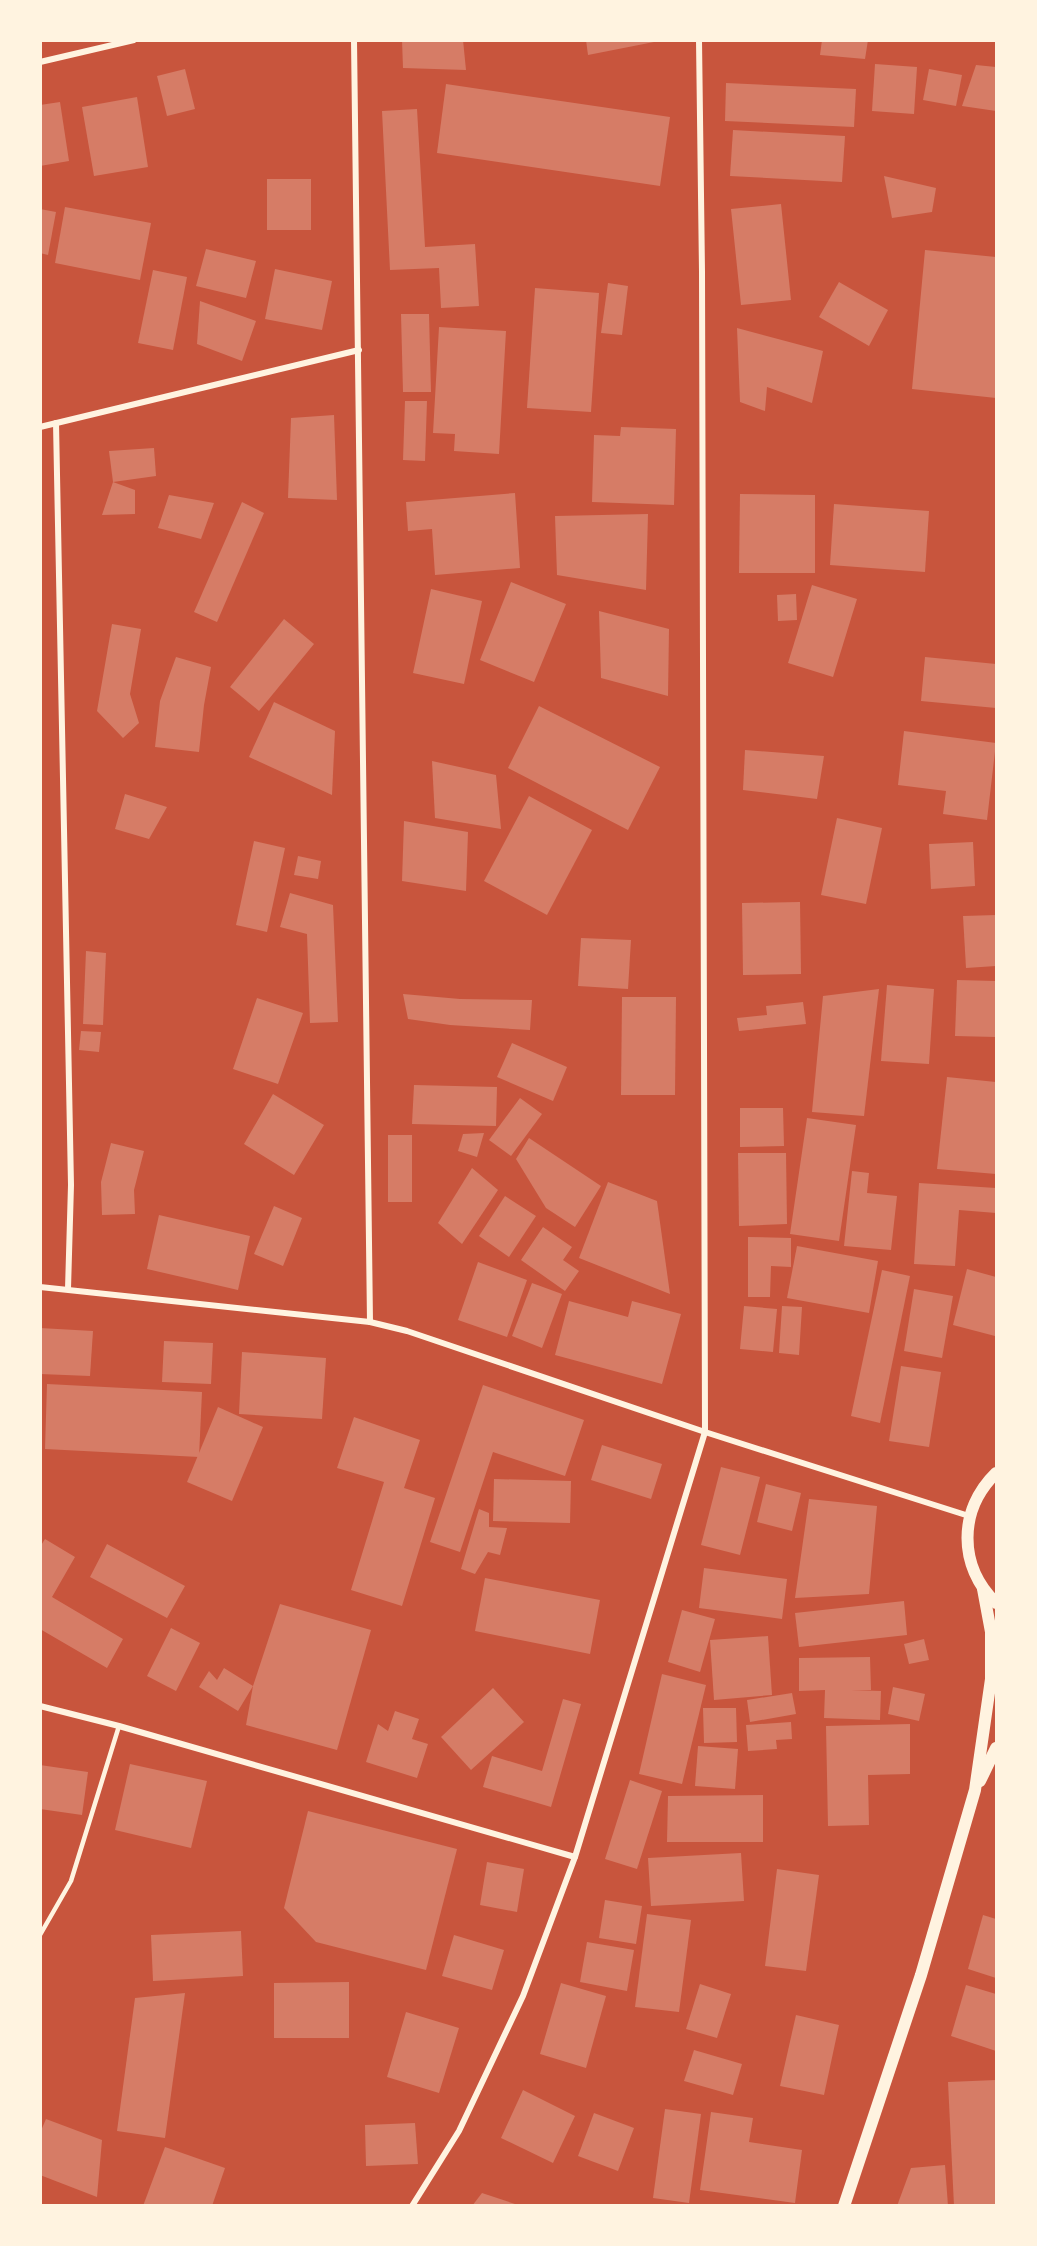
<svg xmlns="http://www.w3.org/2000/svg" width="1037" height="2246" viewBox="0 0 1037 2246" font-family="'IBM Plex Sans',sans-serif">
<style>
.building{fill:#d67c66}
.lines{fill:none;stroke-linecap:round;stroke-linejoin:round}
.service{stroke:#fff3e0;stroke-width:4.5}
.minor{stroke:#fff3e0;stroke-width:6}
.secondary{stroke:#fff3e0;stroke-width:12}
</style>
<rect width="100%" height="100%" fill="#c8553d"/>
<g class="building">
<polygon points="402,40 463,40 466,70 403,68"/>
<polygon points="586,40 653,40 654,42 588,55"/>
<polygon points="822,40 868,40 865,59 820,55"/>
<polygon points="875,64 917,67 914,114 872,111"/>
<polygon points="976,65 996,67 996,111 962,106"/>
<polygon points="185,69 195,109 167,116 157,76"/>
<polygon points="929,69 962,75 956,106 923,100"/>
<polygon points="726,83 856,89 854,127 725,121"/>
<polygon points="446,84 670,117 660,186 437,153"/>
<polygon points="137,97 148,167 94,176 82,107"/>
<polygon points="60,102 69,161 40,166 40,105"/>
<polygon points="417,109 425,247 475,244 479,306 441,308 439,268 390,270 382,111"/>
<polygon points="733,130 845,136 842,182 730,176"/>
<polygon points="884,176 936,188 932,212 892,218"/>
<rect x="267" y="179" width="44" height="51"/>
<polygon points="781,204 791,300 741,305 731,209"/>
<polygon points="65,207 151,223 140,280 55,263"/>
<polygon points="40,209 56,212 48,255 40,253"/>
<polygon points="206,249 256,261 246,298 196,286"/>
<polygon points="925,250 996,257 996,398 912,389"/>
<polygon points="275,269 332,281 322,330 265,319"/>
<polygon points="153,270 187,277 173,350 138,343"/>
<polygon points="839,282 888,310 869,346 819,317"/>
<polygon points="608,283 628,286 622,335 601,333"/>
<polygon points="535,288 599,293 591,412 527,408"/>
<polygon points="200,301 256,321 242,361 197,344"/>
<polygon points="401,314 429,314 431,392 403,392"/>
<polygon points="439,327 506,331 499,454 454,451 455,434 433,433"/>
<polygon points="737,328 823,351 812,403 767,387 765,411 740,402"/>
<polygon points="405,401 427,401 425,461 403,460"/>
<polygon points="334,415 337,500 288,498 291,418"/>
<polygon points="621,427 676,429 674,505 592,502 594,435 620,436"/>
<polygon points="154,448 156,476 113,482 109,451"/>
<polygon points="113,482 135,490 135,514 102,515"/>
<polygon points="515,493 520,568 435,575 432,529 408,531 406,502"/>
<polygon points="740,494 815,495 815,573 739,573"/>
<polygon points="169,495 214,503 201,539 158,528"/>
<polygon points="242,502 264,513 217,622 194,612"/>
<polygon points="834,504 929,511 925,572 830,565"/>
<polygon points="648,514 646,590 557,575 555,516"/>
<polygon points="511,582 566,604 534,682 480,660"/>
<polygon points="812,585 857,599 833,677 788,663"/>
<polygon points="431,589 482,601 464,684 413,673"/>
<polygon points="796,594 797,620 778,621 777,595"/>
<polygon points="599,611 669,629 668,696 601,678"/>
<polygon points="284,619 314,644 259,711 230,687"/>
<polygon points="112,624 141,629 130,694 139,723 123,738 97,711"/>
<polygon points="176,657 211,667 204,705 199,752 155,747 160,701"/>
<polygon points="925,657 996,664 996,708 921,701"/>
<polygon points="274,702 335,731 332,795 249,757"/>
<polygon points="539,706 660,767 628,830 508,768"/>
<polygon points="904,731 996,743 987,820 943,814 946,791 898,785"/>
<polygon points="745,750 824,756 817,799 743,790"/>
<polygon points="432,761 496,775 501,829 435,818"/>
<polygon points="125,794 167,807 149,839 115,829"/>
<polygon points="529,796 592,830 547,915 484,881"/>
<polygon points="837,818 882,828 866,904 821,895"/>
<polygon points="404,821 468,832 466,891 402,881"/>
<polygon points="254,841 285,848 267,932 236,925"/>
<polygon points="973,842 975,886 931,889 929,844"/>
<polygon points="298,856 321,861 318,879 294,875"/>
<polygon points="290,893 333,905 338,1022 310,1023 307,934 280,927"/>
<polygon points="800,902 801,974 743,975 742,903"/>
<polygon points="996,915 996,966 966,968 963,916"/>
<polygon points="581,938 631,940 628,989 578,986"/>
<polygon points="86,951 106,953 103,1025 83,1024"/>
<polygon points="957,980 996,981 996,1037 955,1036"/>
<polygon points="887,985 934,989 929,1064 881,1061"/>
<polygon points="879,989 864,1116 812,1112 823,996"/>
<polygon points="403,994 460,999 532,1000 530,1030 450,1025 408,1019"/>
<polygon points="622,997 676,997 675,1095 621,1095"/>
<polygon points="257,998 303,1013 278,1084 233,1069"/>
<polygon points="803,1002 806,1024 739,1031 737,1018 767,1015 766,1006"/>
<polygon points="81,1031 101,1032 99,1052 79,1050"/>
<polygon points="512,1043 567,1067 553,1101 497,1077"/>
<polygon points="947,1077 996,1082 996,1174 937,1169"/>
<polygon points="414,1085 497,1087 496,1126 412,1124"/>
<polygon points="273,1094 324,1125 294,1175 244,1144"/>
<polygon points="520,1098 542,1114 511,1156 489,1140"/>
<polygon points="740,1108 783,1108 784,1146 740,1147"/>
<polygon points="807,1118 856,1125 839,1241 790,1234"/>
<polygon points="484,1133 477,1157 458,1151 463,1134"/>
<rect x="388" y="1135" width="24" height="67"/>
<polygon points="529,1138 601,1186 575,1227 546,1208 516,1159"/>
<polygon points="111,1143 144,1151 134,1190 135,1214 102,1215 101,1182"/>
<polygon points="738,1153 786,1153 787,1224 739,1226"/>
<polygon points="472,1168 498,1190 462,1244 438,1223"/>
<polygon points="852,1171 869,1173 867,1193 897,1196 891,1250 844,1246"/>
<polygon points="608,1182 657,1201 670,1294 579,1258"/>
<polygon points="919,1183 996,1188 996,1213 959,1210 955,1266 914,1264"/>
<polygon points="505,1196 536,1216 509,1257 479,1236"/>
<polygon points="274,1206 302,1218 283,1266 254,1254"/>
<polygon points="159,1215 250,1236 238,1290 147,1269"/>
<polygon points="543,1227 572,1247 563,1260 579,1271 565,1291 521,1260"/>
<polygon points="748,1237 791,1238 791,1267 771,1266 770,1297 748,1297"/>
<polygon points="797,1246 878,1261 869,1313 787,1298"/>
<polygon points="478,1262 527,1280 507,1337 458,1320"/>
<polygon points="967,1269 996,1277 995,1336 953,1325"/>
<polygon points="882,1270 910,1276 880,1423 851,1416"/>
<polygon points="532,1283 562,1294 542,1348 512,1336"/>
<polygon points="914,1289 953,1296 942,1358 904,1351"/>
<polygon points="569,1301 628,1317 632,1301 681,1314 662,1384 555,1355"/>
<polygon points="744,1306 777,1309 773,1352 740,1349"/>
<polygon points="782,1306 802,1307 799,1355 779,1353"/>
<polygon points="40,1328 93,1331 90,1376 40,1374"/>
<polygon points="164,1341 213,1343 211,1384 162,1382"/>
<polygon points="242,1352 326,1358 322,1419 239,1414"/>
<polygon points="901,1366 941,1372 929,1447 889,1441"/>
<polygon points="47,1384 202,1392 199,1457 45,1449"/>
<polygon points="483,1385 584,1420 565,1476 493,1452 460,1552 430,1542"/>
<polygon points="218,1407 263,1427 232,1501 187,1482"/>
<polygon points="354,1417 420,1440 404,1488 435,1498 402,1606 351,1590 384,1482 337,1468"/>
<polygon points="602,1445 662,1464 651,1499 591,1480"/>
<polygon points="721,1467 760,1477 740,1555 701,1545"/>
<polygon points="494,1479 571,1481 570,1523 493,1521"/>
<polygon points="766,1484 801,1493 792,1531 757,1522"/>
<polygon points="809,1499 877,1506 869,1594 795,1598"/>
<polygon points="479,1509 489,1513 489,1527 507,1528 500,1555 488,1552 475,1574 461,1569"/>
<polygon points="45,1539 75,1557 52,1597 123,1639 107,1668 40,1629 40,1547"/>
<polygon points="107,1544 185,1586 167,1618 90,1577"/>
<polygon points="704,1568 787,1579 782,1619 699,1608"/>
<polygon points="485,1578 600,1600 590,1654 475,1631"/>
<polygon points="904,1601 907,1635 799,1647 795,1613"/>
<polygon points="280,1604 371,1630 337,1750 246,1725 253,1686"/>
<polygon points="682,1610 715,1619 700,1672 668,1662"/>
<polygon points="171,1628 200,1643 176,1691 147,1676"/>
<polygon points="768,1636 772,1695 714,1700 710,1640"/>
<polygon points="924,1639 929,1660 909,1664 904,1644"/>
<polygon points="870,1657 871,1690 851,1690 881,1691 880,1720 824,1718 825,1690 799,1691 799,1658"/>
<polygon points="224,1668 253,1686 238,1711 199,1687 209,1671 217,1680"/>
<polygon points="662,1674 706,1685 682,1784 639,1774"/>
<polygon points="893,1687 925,1694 919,1721 888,1714"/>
<polygon points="493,1688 524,1722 471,1770 441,1737"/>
<polygon points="792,1693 796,1714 750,1722 747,1700"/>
<polygon points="563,1699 581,1704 551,1807 483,1787 492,1756 542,1771"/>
<polygon points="703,1708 736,1708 737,1742 704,1743"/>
<polygon points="395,1711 419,1719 412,1739 428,1744 417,1778 366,1762 378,1724 388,1731"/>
<polygon points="791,1722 792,1739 776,1740 777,1749 748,1751 746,1725"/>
<polygon points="910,1724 910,1774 868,1775 869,1825 828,1826 826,1726"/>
<polygon points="698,1746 738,1749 735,1789 695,1786"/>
<polygon points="130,1764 207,1781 191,1848 115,1830"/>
<polygon points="40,1765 88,1772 82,1815 40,1809"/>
<polygon points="630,1780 662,1791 637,1869 605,1859"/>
<polygon points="763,1795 763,1842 667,1842 668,1796"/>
<polygon points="308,1811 457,1849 426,1970 316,1942 284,1908"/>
<polygon points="741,1853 744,1901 651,1906 648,1858"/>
<polygon points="487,1862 524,1869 517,1912 480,1905"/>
<polygon points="777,1869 819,1875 806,1971 765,1966"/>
<polygon points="605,1900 642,1906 636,1944 599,1938"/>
<polygon points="647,1914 691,1920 679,2012 635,2007"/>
<polygon points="983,1915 996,1919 996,1978 968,1969"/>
<polygon points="241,1931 243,1976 153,1981 151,1935"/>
<polygon points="454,1935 504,1950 492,1990 442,1976"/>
<polygon points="587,1942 634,1950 627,1991 580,1982"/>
<polygon points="349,1982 349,2038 274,2038 274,1983"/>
<polygon points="561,1983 606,1996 586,2068 540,2054"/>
<polygon points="700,1984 731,1994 717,2038 686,2029"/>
<polygon points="966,1985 996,1994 996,2051 951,2036"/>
<polygon points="185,1993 165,2138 117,2131 135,1998"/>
<polygon points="406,2012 459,2028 439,2093 387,2077"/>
<polygon points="796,2015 839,2025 824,2095 780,2086"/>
<polygon points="694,2050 742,2064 733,2095 684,2081"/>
<polygon points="996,2080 996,2206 954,2206 948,2082"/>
<polygon points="523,2090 575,2116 553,2163 501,2138"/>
<polygon points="665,2109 701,2114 689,2203 653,2198"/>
<polygon points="711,2112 753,2118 749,2142 802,2150 795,2203 700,2190"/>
<polygon points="594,2113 634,2128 618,2171 578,2156"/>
<polygon points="46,2119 102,2140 97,2197 40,2175 40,2133"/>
<polygon points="415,2123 418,2164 366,2166 365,2125"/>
<polygon points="165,2147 225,2168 212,2206 143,2206"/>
<polygon points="945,2165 948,2206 897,2206 911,2168"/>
<polygon points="482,2193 518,2205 518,2206 472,2206"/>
</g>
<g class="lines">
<polyline class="service" points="40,1935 71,1881 119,1726"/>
<g class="minor">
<polyline points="354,40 370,1322"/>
<polyline points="40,62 134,40"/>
<polyline points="56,423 71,1185 68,1289"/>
<polyline points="40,427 359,350"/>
<polyline points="40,1287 370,1322 407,1331 705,1432 969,1516"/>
<polyline points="40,1706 119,1726 575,1857"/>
<polyline points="412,2206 459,2131 523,1996 575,1857 705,1432 702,272 699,40"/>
</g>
<g class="secondary">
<path d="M996 1473C958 1510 958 1566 996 1603"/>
<polyline points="980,1781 996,1748"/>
<polyline points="844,2206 921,1975 975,1790 991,1679 991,1632 983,1589"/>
</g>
</g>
<rect width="1037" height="2246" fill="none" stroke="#fff3e0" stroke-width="84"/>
</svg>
